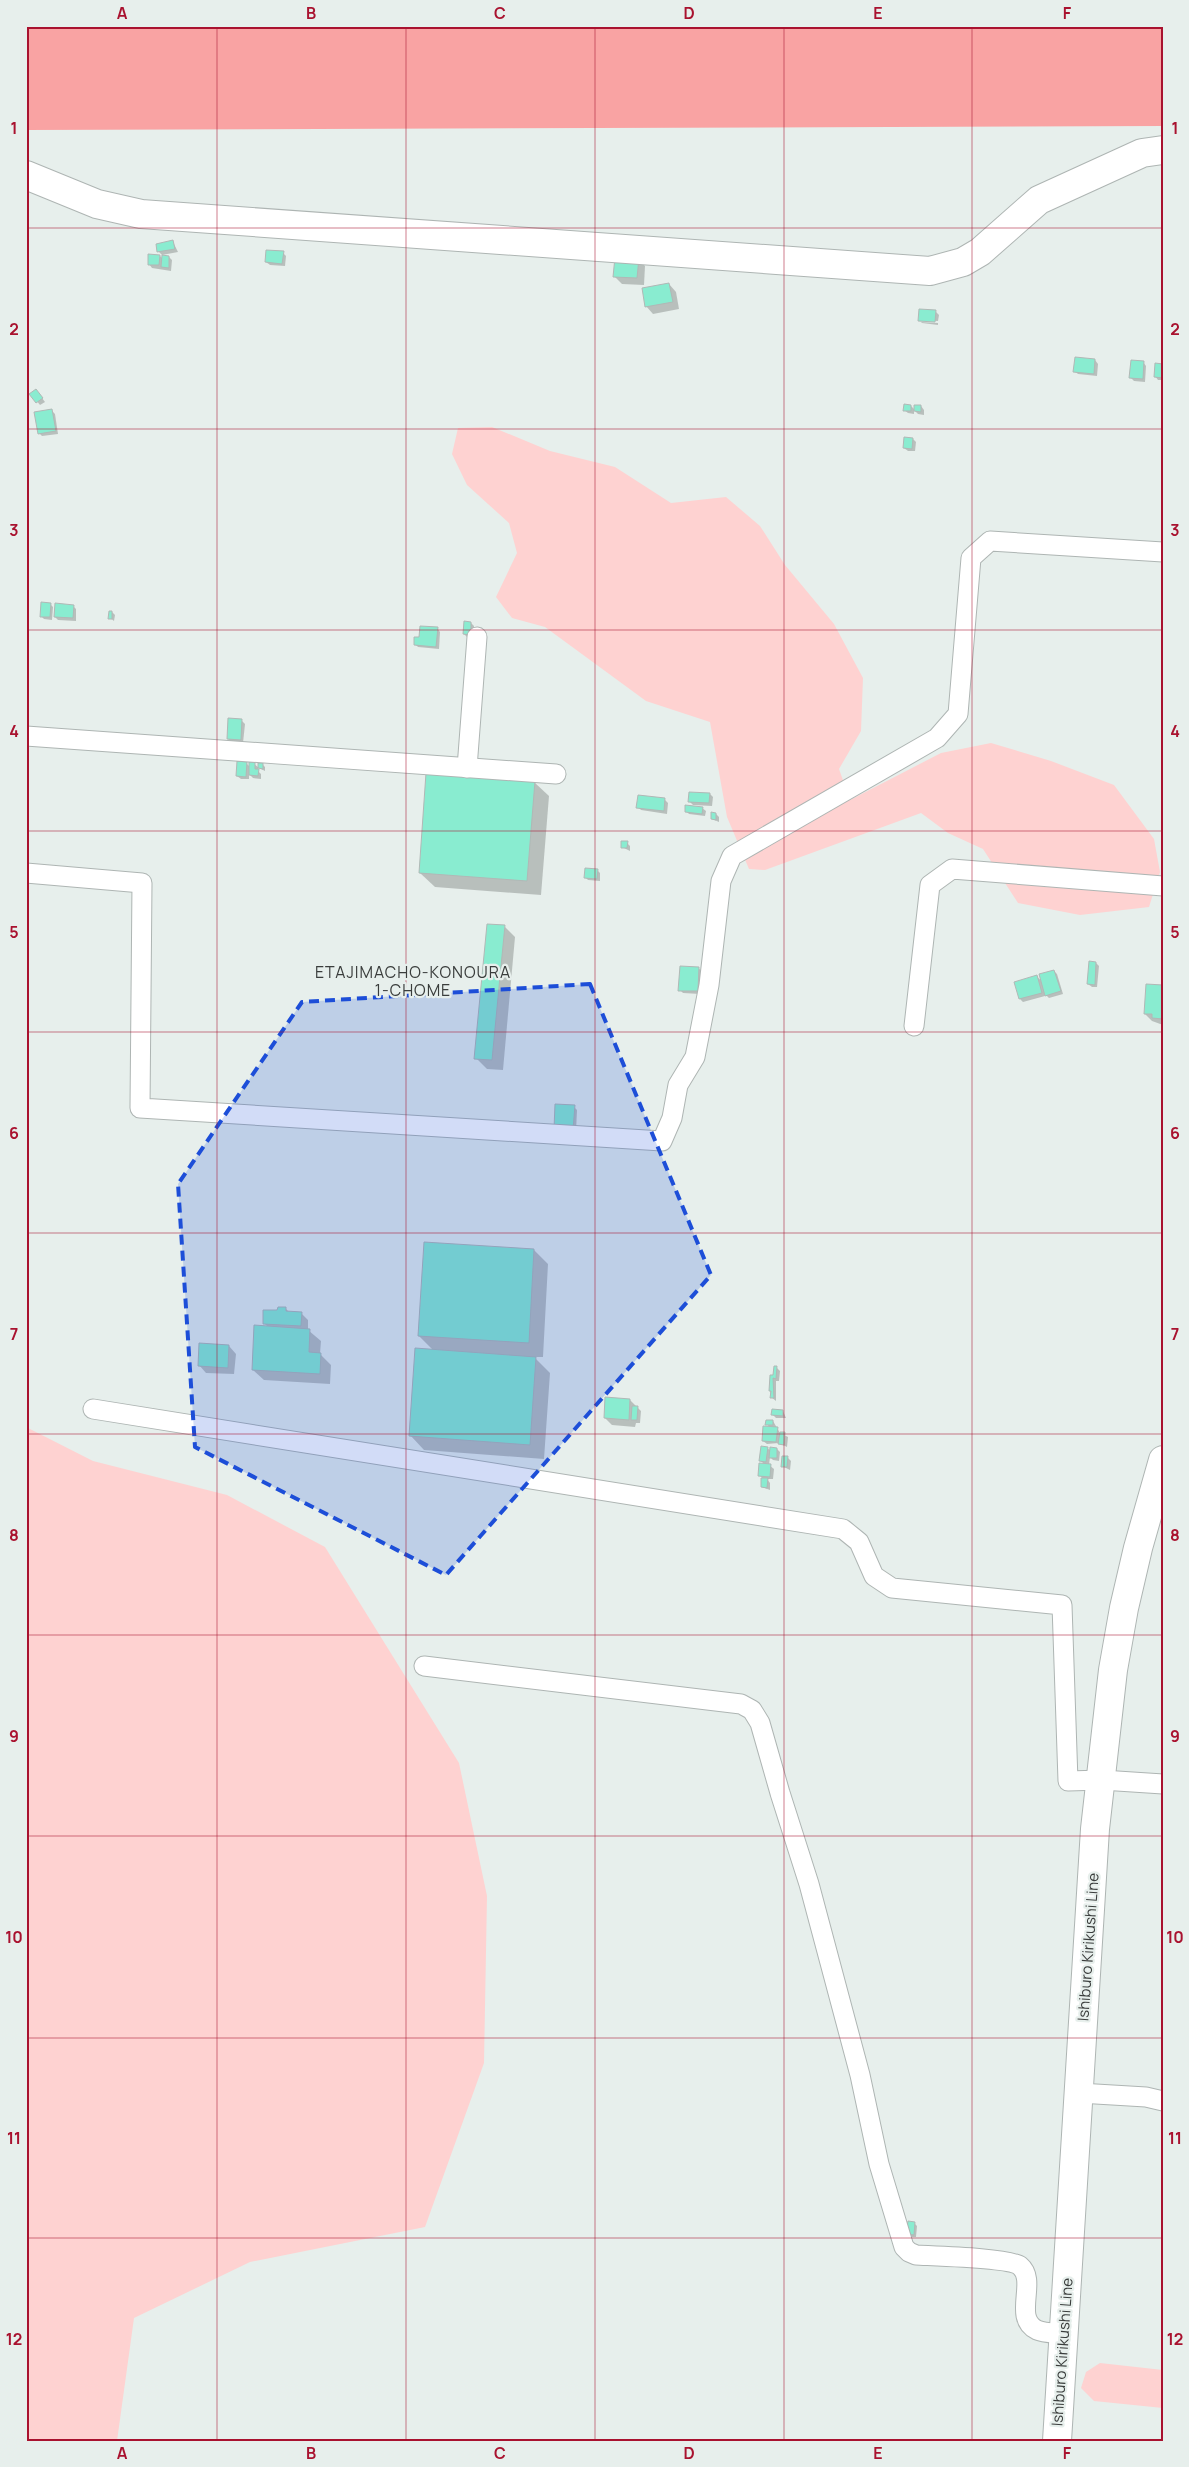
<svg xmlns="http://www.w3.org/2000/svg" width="1189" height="2467" viewBox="0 0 1189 2467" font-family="Manrope,sans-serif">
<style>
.green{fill:#fed2d1}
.water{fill:#f9a3a3}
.shadow{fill:#0003}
.building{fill:#89ecd0;stroke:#b1b8b6}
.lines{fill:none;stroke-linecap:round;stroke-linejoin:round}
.street-casing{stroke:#aeb5b3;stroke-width:21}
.secondary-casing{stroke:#aeb5b3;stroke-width:30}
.street{stroke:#fff;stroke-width:19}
.secondary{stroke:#fff;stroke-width:28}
.marked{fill:#1d4ed8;fill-opacity:0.2;stroke:#1d4ed8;stroke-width:4;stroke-dasharray:10 6;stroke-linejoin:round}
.grid{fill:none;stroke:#a9122f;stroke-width:1;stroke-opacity:0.55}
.labels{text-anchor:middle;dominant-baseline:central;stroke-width:4.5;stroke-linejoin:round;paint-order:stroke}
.street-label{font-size:15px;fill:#3a3d3c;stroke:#e7efec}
.neighbourhood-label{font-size:16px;letter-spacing:1px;fill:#3a3d3c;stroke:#e7efec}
.neatline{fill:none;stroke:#a9122f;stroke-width:2}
.grid-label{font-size:16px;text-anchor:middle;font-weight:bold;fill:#a9122f}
</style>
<rect width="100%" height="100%" fill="#e7efec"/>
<g class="green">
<polygon points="492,427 550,451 615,467 671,503 726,497 760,526 785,565 834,624 863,678 861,731 839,769 850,800 941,753 991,743 1051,761 1114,785 1154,839 1160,872 1149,907 1080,915 1018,903 983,849 948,833 921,813 765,870 749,869 727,817 710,722 646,701 545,627 512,618 496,597 517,553 509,523 467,485 452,454 458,428"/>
<polygon points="26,1427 93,1461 227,1495 325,1547 459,1763 487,1896 484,2063 425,2227 250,2262 134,2318 117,2441 26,2441"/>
<polygon points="1100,2363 1163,2370 1163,2408 1094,2401 1081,2388 1086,2372"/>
</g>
<polygon class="water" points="26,26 1163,26 1163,126 26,130"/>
<g class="shadow">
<polygon points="173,242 178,252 162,255 158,251"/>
<polygon points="283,253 286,256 285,266 270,265 266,262"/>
<polygon points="160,256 163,259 169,257 172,260 171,271 152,268 149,264"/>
<polygon points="638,259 645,266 644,285 622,284 615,277"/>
<polygon points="669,284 676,292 679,309 653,314 646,306"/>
<polygon points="936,312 939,315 938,321 919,320"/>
<polygon points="921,322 938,323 938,325 922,323"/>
<polygon points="1095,360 1098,364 1097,376 1078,374 1074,371"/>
<polygon points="1143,362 1146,366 1145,382 1134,381 1131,378"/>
<polygon points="1163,365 1163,380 1158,380 1155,376"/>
<polygon points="31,394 39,394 45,402 40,405"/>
<polygon points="911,406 915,410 921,406 924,410 924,415 918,414 914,410 914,414 908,413 904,410"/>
<polygon points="52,411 55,414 58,434 42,436 39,433"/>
<polygon points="913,439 916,442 915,451 908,451 904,448"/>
<polygon points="50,604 53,607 52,620 44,619 41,616"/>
<polygon points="73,606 76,609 76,621 58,620 55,617"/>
<polygon points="112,612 115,615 114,621 110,618"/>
<polygon points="471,623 474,626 473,637 467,637 464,634"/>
<polygon points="437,628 440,632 439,649 418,647 415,644"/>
<polygon points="242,721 245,724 243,743 231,742 228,739"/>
<polygon points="246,763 250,767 254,764 258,767 258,771 261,774 261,779 253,778 249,774 249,779 241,779 237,776"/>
<polygon points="262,764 265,767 265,771 259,768"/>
<polygon points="534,782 549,796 541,895 435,887 420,873"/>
<polygon points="710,794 713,797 712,806 693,805 690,802"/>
<polygon points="665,800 668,803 667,814 641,810 638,807"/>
<polygon points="702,808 706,811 705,816 689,814 686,811"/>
<polygon points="716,814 719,817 719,822 712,819"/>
<polygon points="627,843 630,846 630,851 622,847"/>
<polygon points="597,870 600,873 600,881 588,880 585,877"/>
<polygon points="505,927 515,937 503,1070 487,1069 476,1058"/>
<polygon points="1096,963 1099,966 1097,987 1092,987 1088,984"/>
<polygon points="698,968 702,971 700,994 683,993 680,990"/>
<polygon points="1054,971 1057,974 1063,994 1049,998 1044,993 1045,996 1023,1002 1020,999 1037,977 1043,982"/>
<polygon points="1163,986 1163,1025 1152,1021 1145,1014"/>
<polygon points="574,1107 577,1110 576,1132 559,1131"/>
<polygon points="534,1250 548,1264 543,1357 534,1357 550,1373 544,1459 424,1450 410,1435 434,1351 419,1336"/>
<polygon points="286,1309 290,1313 301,1313 308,1320 308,1330 321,1341 320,1354 331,1365 330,1384 264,1380 253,1370 268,1327 264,1323"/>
<polygon points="229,1346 236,1354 234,1374 206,1373 199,1365"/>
<polygon points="777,1368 780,1371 779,1381 776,1381 776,1401 771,1397 770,1391 771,1376 774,1377"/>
<polygon points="606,1399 630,1400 641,1411 640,1423 636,1423 635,1427 612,1425 605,1418"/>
<polygon points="783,1411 786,1418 776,1418 772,1414"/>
<polygon points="773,1421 780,1433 788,1437 787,1447 779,1443 767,1444 763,1441 770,1428 767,1424"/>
<polygon points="767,1448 771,1451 777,1449 780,1452 779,1461 773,1460 770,1457 769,1465 774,1469 773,1479 767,1479 770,1483 770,1490 762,1487 762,1478 760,1475 765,1465 761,1461"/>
<polygon points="787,1457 791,1461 790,1470 782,1466"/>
<polygon points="914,2223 917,2226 916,2237 911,2237 908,2234"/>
</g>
<g class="building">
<polygon points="173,240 175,249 157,252 156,244"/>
<polygon points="266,250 284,251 282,264 265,262"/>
<polygon points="148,254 160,255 159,265 148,265"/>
<polygon points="162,255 169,256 169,268 161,267"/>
<polygon points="615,257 639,258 637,278 613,277"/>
<polygon points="669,283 673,302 645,307 642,288"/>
<polygon points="919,309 936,310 935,322 918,321"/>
<polygon points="1075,357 1095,359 1094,374 1073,372"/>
<polygon points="1131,360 1144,361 1143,379 1129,378"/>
<polygon points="1155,363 1163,364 1163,378 1154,377"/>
<polygon points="36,389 43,398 36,403 29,394"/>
<polygon points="904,404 911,405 911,411 903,411"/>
<polygon points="914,405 921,405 921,412 914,411"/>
<polygon points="52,409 56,431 38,434 34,412"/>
<polygon points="904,437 913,438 912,449 903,448"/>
<polygon points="41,602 51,603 50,617 40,617"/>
<polygon points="55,603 74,605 73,618 54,617"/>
<polygon points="109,611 112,611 112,619 108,619"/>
<polygon points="464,621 471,622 471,635 463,634"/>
<polygon points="420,626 438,627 436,647 414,645 414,637 419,637"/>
<polygon points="228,718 242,719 241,740 227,739"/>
<polygon points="237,761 247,762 246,777 236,776"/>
<polygon points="249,762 255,762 255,769 259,769 258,776 249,775"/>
<polygon points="258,763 263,763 263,769 258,768"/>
<polygon points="426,773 535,781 527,881 419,873"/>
<polygon points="689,792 710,793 709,803 688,802"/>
<polygon points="638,795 665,798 664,811 636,808"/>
<polygon points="685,805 703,807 702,814 685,812"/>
<polygon points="711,812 716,813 716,820 711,819"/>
<polygon points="621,841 628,841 627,848 621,848"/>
<polygon points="585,868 598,869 597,879 584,878"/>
<polygon points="487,924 505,925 492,1060 474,1059"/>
<polygon points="1089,961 1096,962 1095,985 1087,984"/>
<polygon points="680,966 699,967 698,991 678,991"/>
<polygon points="1054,970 1061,991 1045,996 1039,974"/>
<polygon points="1037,975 1042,993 1019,999 1014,982"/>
<polygon points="1146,984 1163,985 1163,1019 1152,1018 1152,1014 1144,1014"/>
<polygon points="555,1104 575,1105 573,1130 554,1129"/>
<polygon points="424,1242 534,1249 529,1343 418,1336"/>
<polygon points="278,1307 286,1307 286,1311 302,1312 301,1326 263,1324 263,1310 277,1310"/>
<polygon points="254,1325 310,1329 309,1352 321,1353 320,1374 252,1370"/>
<polygon points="199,1343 229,1345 228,1368 198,1366"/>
<polygon points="415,1348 536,1357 530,1445 409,1436"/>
<polygon points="774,1366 777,1366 776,1379 773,1378 774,1398 770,1398 771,1391 769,1391 770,1375 773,1375"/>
<polygon points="605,1397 630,1399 629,1420 604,1418"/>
<polygon points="632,1406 638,1406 637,1420 631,1420"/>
<polygon points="772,1409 783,1410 783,1416 771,1415"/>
<polygon points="766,1420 773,1420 773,1425 765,1425"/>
<polygon points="763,1426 778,1427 776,1442 762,1441"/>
<polygon points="780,1432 785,1432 784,1445 778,1444"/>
<polygon points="761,1446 768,1447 766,1462 759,1461"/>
<polygon points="770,1447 777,1448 777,1458 769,1458"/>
<polygon points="782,1456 788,1456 787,1467 781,1467"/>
<polygon points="759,1463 771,1464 770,1477 758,1476"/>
<polygon points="761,1478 768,1478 767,1488 761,1487"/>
<polygon points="908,2221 915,2222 914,2235 906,2234"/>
</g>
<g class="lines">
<defs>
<g id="street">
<polyline points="26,736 556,774"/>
<polyline points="467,768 477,637"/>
<polyline points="26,873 142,883 140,1108 662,1141 672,1118 678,1085 695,1057 709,985 721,881 732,856 937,738 958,714 971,558 990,541 1163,552"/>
<polyline points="914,1026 930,885 952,869 1163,886"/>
<polyline points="93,1409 843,1529 859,1542 874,1576 892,1588 1062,1605 1068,1781 1102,1780 1163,1784"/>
<path d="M424 1666 741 1704 752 1710 760 1723 780 1793 809 1884 860 2075 879 2164 904 2247 909 2252 916 2255C933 2256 1010 2258 1020 2266 1038 2281 1012 2318 1037 2330 1044 2333 1055 2333 1063 2334"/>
<polyline points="1079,2093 1146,2097 1163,2101"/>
</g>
<g id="secondary">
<polyline points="26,175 97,204 141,214 930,271 963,262 980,252 1039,200 1142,153 1163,150"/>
<polyline points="1057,2441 1095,1829 1113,1670 1124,1608 1138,1548 1163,1460"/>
</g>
</defs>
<use href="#street" class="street-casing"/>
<use href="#secondary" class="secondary-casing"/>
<use href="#street" class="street"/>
<use href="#secondary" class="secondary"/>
</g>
<path class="marked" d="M590 984 711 1275 446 1575 195 1447 178 1184 302 1002Z"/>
<path class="grid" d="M217 26V2441M406 26V2441M595 26V2441M784 26V2441M972 26V2441M26 228H1163M26 429H1163M26 630H1163M26 831H1163M26 1032H1163M26 1233H1163M26 1434H1163M26 1635H1163M26 1836H1163M26 2038H1163M26 2238H1163"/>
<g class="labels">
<g class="street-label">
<text transform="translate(1088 1947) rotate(-86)">Ishiburo Kirikushi Line</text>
<text transform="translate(1062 2352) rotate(-86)">Ishiburo Kirikushi Line</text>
</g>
<g class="neighbourhood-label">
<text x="413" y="972">ETAJIMACHO-KONOURA<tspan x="413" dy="18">1-CHOME</tspan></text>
</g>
</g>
<rect width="1189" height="2467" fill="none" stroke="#e7efec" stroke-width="55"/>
<rect x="28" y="28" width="1134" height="2412" class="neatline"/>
<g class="grid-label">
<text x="122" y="19">A</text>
<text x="311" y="19">B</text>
<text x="500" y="19">C</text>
<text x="689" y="19">D</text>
<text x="878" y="19">E</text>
<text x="1067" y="19">F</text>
<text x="14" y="134">1</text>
<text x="1175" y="134">1</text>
<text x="14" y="335">2</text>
<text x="1175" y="335">2</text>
<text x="14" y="536">3</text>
<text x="1175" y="536">3</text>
<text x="14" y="737">4</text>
<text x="1175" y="737">4</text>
<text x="14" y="938">5</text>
<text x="1175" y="938">5</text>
<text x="14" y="1139">6</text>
<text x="1175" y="1139">6</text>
<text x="14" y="1340">7</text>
<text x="1175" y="1340">7</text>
<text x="14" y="1541">8</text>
<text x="1175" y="1541">8</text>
<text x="14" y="1742">9</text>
<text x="1175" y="1742">9</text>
<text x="14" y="1943">10</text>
<text x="1175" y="1943">10</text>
<text x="14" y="2144">11</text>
<text x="1175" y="2144">11</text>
<text x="14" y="2345">12</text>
<text x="1175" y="2345">12</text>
<text x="122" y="2459">A</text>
<text x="311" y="2459">B</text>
<text x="500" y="2459">C</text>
<text x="689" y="2459">D</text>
<text x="878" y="2459">E</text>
<text x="1067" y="2459">F</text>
</g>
</svg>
